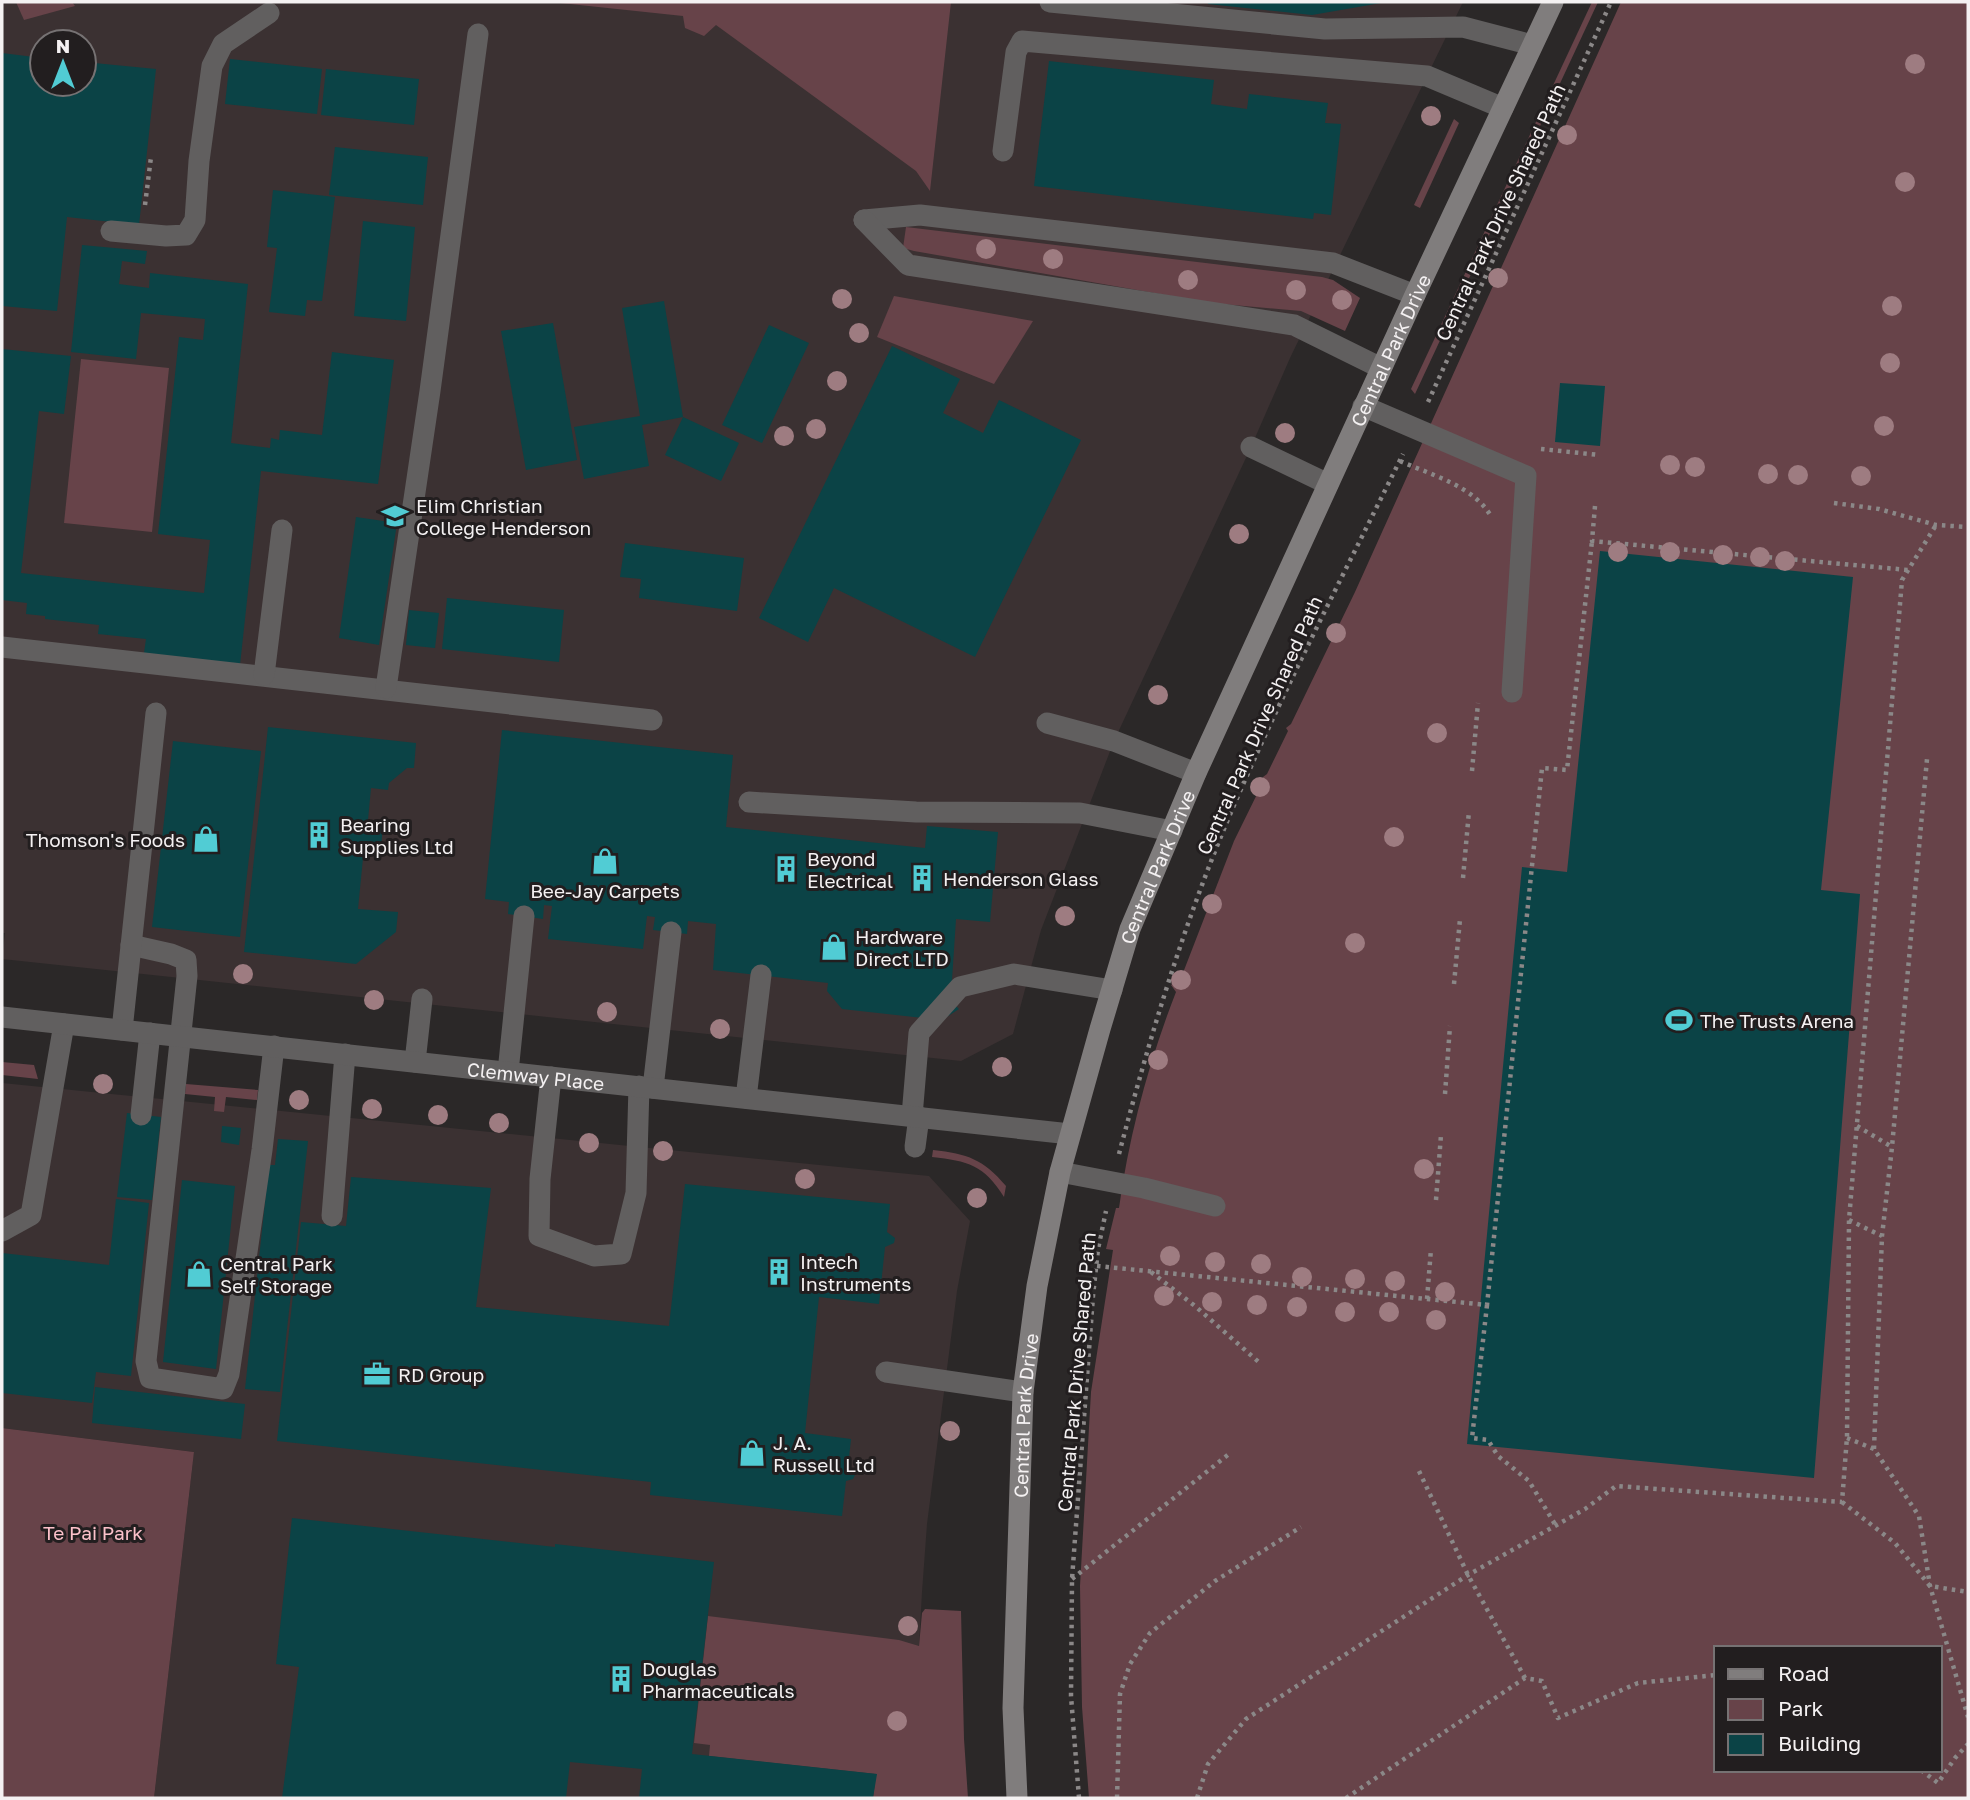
<svg xmlns="http://www.w3.org/2000/svg" width="1970" height="1800" viewBox="0 0 1970 1800" font-family="'Golos Text',sans-serif">
<style>
.built{fill:#3b3132;fill-rule:evenodd}
.green{fill:#674349;fill-rule:evenodd}
.building{fill:#0b4346}
.lines{fill:none;stroke-linecap:round;stroke-linejoin:round}
.path{stroke:#8b8888;stroke-width:4.5;stroke-dasharray:3.5 5;stroke-linecap:butt}
.lane{stroke:#615f5f;stroke-width:21}
.street{stroke:#615f5f;stroke-width:21}
.secondary{stroke:#807d7d;stroke-width:21}
.tree{fill:#9e7c81}
.labels{text-anchor:middle;dominant-baseline:central;stroke-width:6;stroke-linejoin:round;paint-order:stroke}
.street-label{font-size:19px;fill:#f4f1f2;stroke:#221e1f}
.poi-label{font-size:19px;fill:#f4f1f2;stroke:#221e1f;text-anchor:start}
.park-label{font-size:19px;fill:#fcc1ca;stroke:#221e1f}
</style>
<rect width="100%" height="100%" fill="#2b2828"/>
<g class="built">
<path d="M2 2H1463L1290 358 1251 447 1114 741 1041 930 1013 1034 961 1061 2 959 5 933H2ZM42 42H84V84H42Z"/>
<polygon points="2,1083 929,1176 970,1221 957,1291 927,1524 922,1592 919,1646 929,1798 154,1798 194,1452 2,1428"/>
</g>
<g class="green">
<polygon points="16,2 72,2 75,6 24,20"/>
<polygon points="551,2 951,2 930,191 916,171 716,25 704,36 685,28 683,16"/>
<polygon points="1592,2 1598,2 1415,394 1411,389"/>
<path d="M1621 2H1968V1798H1089L1082 1707 1080 1586 1091 1392 1113 1250 1106 1249 1116 1208H1119C1129 1135 1149 1061 1176 992L1171 985 1181 978 1234 841 1264 780 1263 777 1267 774 1288 731 1286 728 1291 724 1355 592ZM1716 1648H1940V1770H1716Z"/>
<polygon points="1454,119 1459,123 1420,208 1414,205"/>
<polygon points="906,227 1322,277 1333,280 1360,298 1345,331 1301,311 1211,303 914,251 903,248"/>
<polygon points="894,296 1033,321 994,384 877,337"/>
<polygon points="81,359 169,368 152,532 64,523"/>
<polygon points="2,1062 34,1065 38,1079 2,1075"/>
<polygon points="186,1084 258,1090 257,1100 226,1097 224,1112 214,1111 215,1097 185,1094"/>
<path d="M933 1150C968 1154 983 1159 1006 1186L1004 1197C984 1165 968 1161 932 1157Z"/>
<polygon points="2,1428 194,1452 154,1798 2,1798"/>
<polygon points="925,1609 961,1611 964,1739 968,1798 873,1798 876,1774 709,1756 710,1745 694,1743 708,1616 899,1640 919,1646 922,1613"/>
</g>
<g class="building">
<polygon points="1208,2 1381,2 1381,3 1312,15 1208,4"/>
<polygon points="2,53 42,58 42,84 84,84 84,62 156,69 139,225 67,217 57,311 2,306"/>
<polygon points="230,59 322,69 317,114 225,104"/>
<polygon points="1049,61 1214,80 1211,104 1247,109 1249,94 1328,103 1325,123 1341,124 1331,215 1314,213 1313,219 1034,186"/>
<polygon points="326,69 419,79 414,125 321,115"/>
<polygon points="335,147 428,157 423,205 329,195"/>
<polygon points="273,190 335,197 322,301 307,300 305,316 269,312 277,248 267,247"/>
<polygon points="363,221 415,227 406,321 354,316"/>
<polygon points="82,245 147,251 145,264 122,261 119,284 149,288 150,273 248,284 231,443 270,448 271,438 279,440 280,430 322,435 332,352 394,360 378,484 261,471 240,665 144,653 146,639 98,634 99,625 45,619 45,616 26,614 27,603 2,600 2,349 71,356 64,414 39,411 21,573 204,593 210,540 158,534 179,337 203,340 205,319 141,313 136,359 71,352"/>
<polygon points="664,301 683,417 642,425 649,466 584,479 574,427 640,416 622,308"/>
<polygon points="553,323 577,460 526,470 501,331"/>
<polygon points="769,325 809,343 762,443 722,425"/>
<polygon points="892,346 960,379 943,413 983,433 999,400 1081,440 975,657 834,588 808,642 759,618"/>
<polygon points="1560,383 1605,386 1600,446 1555,442"/>
<polygon points="683,417 739,443 721,481 665,455"/>
<polygon points="356,517 397,523 379,645 339,638"/>
<polygon points="625,543 744,558 737,611 639,598 641,579 620,577"/>
<polygon points="1600,551 1853,577 1821,890 1860,894 1814,1478 1467,1444 1522,867 1567,872"/>
<polygon points="447,598 564,610 559,662 442,649"/>
<polygon points="409,610 439,613 435,648 406,645"/>
<polygon points="268,727 416,743 414,768 407,768 389,783 388,790 371,788 368,820 383,822 381,850 364,848 358,909 398,912 396,932 356,964 244,952"/>
<polygon points="502,730 733,755 726,827 925,848 927,826 998,832 990,922 956,919 951,995 948,998 959,1009 939,1022 923,1018 842,1009 827,991 828,983 713,970 716,924 688,921 687,934 653,930 655,917 647,916 643,949 548,939 552,906 544,905 543,919 508,914 509,902 485,899"/>
<polygon points="173,741 261,751 240,937 152,927"/>
<polygon points="127,1113 161,1117 152,1200 117,1197"/>
<polygon points="222,1126 241,1128 239,1145 221,1142"/>
<polygon points="278,1139 308,1141 280,1392 245,1389 269,1165 275,1165"/>
<polygon points="351,1177 491,1188 476,1307 669,1326 685,1184 890,1204 887,1232 895,1238 894,1243 885,1247 879,1304 819,1297 805,1433 851,1439 848,1467 855,1471 855,1475 853,1479 846,1481 842,1516 650,1495 651,1482 277,1441 301,1222 346,1226"/>
<polygon points="182,1180 235,1186 216,1369 163,1362"/>
<polygon points="116,1199 149,1203 131,1376 96,1372 92,1403 2,1393 2,1253 109,1265"/>
<polygon points="95,1387 245,1404 241,1439 92,1423"/>
<polygon points="292,1518 555,1547 555,1544 714,1562 692,1754 877,1774 873,1798 639,1798 642,1769 570,1762 566,1798 282,1798 299,1667 276,1664"/>
</g>
<g class="lines">
<g class="path">
<polyline points="145,205 151,157"/>
<polyline points="1428,402 1611,2"/>
<polyline points="1541,449 1599,455"/>
<path d="M1400 461C1431 475 1475 486 1492 518"/>
<polyline points="1834,503 1879,509 1936,525 1968,527"/>
<polyline points="1595,506 1592,541 1908,570"/>
<polyline points="1472,771 1478,703"/>
<polyline points="1463,878 1469,811"/>
<polyline points="1454,984 1460,919"/>
<polyline points="1445,1094 1450,1026"/>
<polyline points="1857,1126 1892,1147"/>
<path d="M1119 1154C1149 1040 1183 926 1229 817 1281 694 1344 574 1403 454"/>
<polyline points="1436,1200 1441,1135"/>
<polyline points="1849,1220 1882,1236"/>
<polyline points="1097,1266 1487,1305 1542,768 1567,770 1592,541"/>
<polyline points="1151,1272 1195,1306 1261,1364"/>
<polyline points="1427,1299 1431,1249"/>
<polyline points="1487,1305 1472,1438 1488,1440 1498,1456 1529,1481 1556,1526"/>
<polyline points="1847,1438 1874,1449 1919,1516 1930,1586 1968,1717"/>
<polyline points="1874,1449 1882,1236 1892,1147 1927,759"/>
<polyline points="1419,1471 1468,1575 1525,1678"/>
<polyline points="1842,1502 1895,1543 1930,1586 1968,1592"/>
<polyline points="1072,1579 1229,1454"/>
<polyline points="1921,1770 1938,1783 1955,1758 1968,1744"/>
<polyline points="1079,1798 1071,1696 1072,1579 1093,1296 1098,1249 1106,1211"/>
<polyline points="1117,1798 1120,1694 1130,1664 1150,1633 1215,1581 1301,1527"/>
<polyline points="1197,1798 1208,1764 1246,1719 1468,1575 1585,1509 1616,1486 1842,1502 1847,1437 1849,1220 1902,580 1936,525"/>
<polyline points="1346,1798 1525,1678 1542,1681 1558,1718 1638,1683 1716,1675"/>
</g>
<g class="lane">
<polyline points="1050,2 1325,29 1463,27 1532,45"/>
<polyline points="1003,151 1016,52 1022,41 1427,76 1503,108"/>
<polyline points="864,220 920,215 1333,263 1415,295"/>
<polyline points="864,220 908,265 1294,325 1381,368"/>
<polyline points="111,231 166,236 186,235 195,220 199,161 212,66 223,44 269,13"/>
<polyline points="1363,406 1526,476 1512,692"/>
<polyline points="1251,447 1328,484"/>
<polyline points="2,647 652,720"/>
<polyline points="264,675 282,530"/>
<polyline points="386,688 430,391 478,34"/>
<polyline points="1047,723 1114,741 1196,773"/>
<polyline points="749,802 916,812 1080,813 1172,831"/>
<polyline points="131,945 171,954 186,960 187,976 146,1361 150,1378 223,1389 229,1374 262,1150 274,1046"/>
<polyline points="122,1030 156,713"/>
<polyline points="415,1062 422,999"/>
<polyline points="508,1072 524,916"/>
<polyline points="551,1077 540,1179 539,1236 594,1256 621,1254 636,1193 639,1086"/>
<polyline points="653,1088 671,932"/>
<polyline points="746,1098 761,975"/>
<polyline points="141,1115 150,1033"/>
<polyline points="912,1116 919,1033 960,987 1014,974 1112,990"/>
<polyline points="915,1147 919,1117"/>
<polyline points="1060,1172 1144,1188 1215,1206"/>
<polyline points="332,1216 345,1054"/>
<polyline points="2,1231 31,1215 64,1024"/>
<polyline points="886,1372 1023,1392"/>
</g>
<path class="street" id="s1" d="M2 1017 1070 1134"/>
<path class="secondary" id="s2" d="M1017 1798 1013 1708 1023 1392 1037 1286 1060 1172 1100 1029 1130 929 1196 773 1415 295 1553 2"/>
</g>
<g class="tree">
<circle cx="1915" cy="64" r="10"/>
<circle cx="1431" cy="116" r="10"/>
<circle cx="1567" cy="135" r="10"/>
<circle cx="1905" cy="182" r="10"/>
<circle cx="986" cy="249" r="10"/>
<circle cx="1053" cy="259" r="10"/>
<circle cx="1498" cy="278" r="10"/>
<circle cx="1188" cy="280" r="10"/>
<circle cx="1296" cy="290" r="10"/>
<circle cx="842" cy="299" r="10"/>
<circle cx="1342" cy="300" r="10"/>
<circle cx="1892" cy="306" r="10"/>
<circle cx="859" cy="333" r="10"/>
<circle cx="1890" cy="363" r="10"/>
<circle cx="837" cy="381" r="10"/>
<circle cx="1884" cy="426" r="10"/>
<circle cx="816" cy="429" r="10"/>
<circle cx="1285" cy="433" r="10"/>
<circle cx="784" cy="436" r="10"/>
<circle cx="1670" cy="465" r="10"/>
<circle cx="1695" cy="467" r="10"/>
<circle cx="1768" cy="474" r="10"/>
<circle cx="1798" cy="475" r="10"/>
<circle cx="1861" cy="476" r="10"/>
<circle cx="1239" cy="534" r="10"/>
<circle cx="1618" cy="552" r="10"/>
<circle cx="1670" cy="552" r="10"/>
<circle cx="1723" cy="555" r="10"/>
<circle cx="1760" cy="557" r="10"/>
<circle cx="1785" cy="561" r="10"/>
<circle cx="1336" cy="633" r="10"/>
<circle cx="1158" cy="695" r="10"/>
<circle cx="1437" cy="733" r="10"/>
<circle cx="1260" cy="787" r="10"/>
<circle cx="1394" cy="837" r="10"/>
<circle cx="1212" cy="904" r="10"/>
<circle cx="1065" cy="916" r="10"/>
<circle cx="1355" cy="943" r="10"/>
<circle cx="243" cy="974" r="10"/>
<circle cx="1181" cy="980" r="10"/>
<circle cx="374" cy="1000" r="10"/>
<circle cx="607" cy="1012" r="10"/>
<circle cx="720" cy="1029" r="10"/>
<circle cx="1158" cy="1060" r="10"/>
<circle cx="1002" cy="1067" r="10"/>
<circle cx="103" cy="1084" r="10"/>
<circle cx="299" cy="1100" r="10"/>
<circle cx="372" cy="1109" r="10"/>
<circle cx="438" cy="1115" r="10"/>
<circle cx="499" cy="1123" r="10"/>
<circle cx="589" cy="1143" r="10"/>
<circle cx="663" cy="1151" r="10"/>
<circle cx="1424" cy="1169" r="10"/>
<circle cx="805" cy="1179" r="10"/>
<circle cx="977" cy="1198" r="10"/>
<circle cx="1170" cy="1256" r="10"/>
<circle cx="1215" cy="1262" r="10"/>
<circle cx="1261" cy="1264" r="10"/>
<circle cx="1302" cy="1277" r="10"/>
<circle cx="1355" cy="1279" r="10"/>
<circle cx="1395" cy="1281" r="10"/>
<circle cx="1445" cy="1292" r="10"/>
<circle cx="1164" cy="1296" r="10"/>
<circle cx="1212" cy="1302" r="10"/>
<circle cx="1257" cy="1305" r="10"/>
<circle cx="1297" cy="1307" r="10"/>
<circle cx="1345" cy="1312" r="10"/>
<circle cx="1389" cy="1312" r="10"/>
<circle cx="1436" cy="1320" r="10"/>
<circle cx="950" cy="1431" r="10"/>
<circle cx="908" cy="1626" r="10"/>
<circle cx="897" cy="1721" r="10"/>
</g>
<defs>
<symbol id="school-bare" viewBox="-9 -9 18 18"><path d="M0-5L7-2L0 1L-7-2ZM-4 1L0 2.5L4 1V4Q0 6-4 4Z" fill="#51ccd4" stroke="#221e1f" stroke-width="2.5" paint-order="stroke"/></symbol>
<symbol id="building-bare" viewBox="-9 -9 18 18"><path d="M-4-6H4V6H1V3H-1V6H-4ZM-2.5-4.3h1.7v1.8h-1.7ZM.8-4.3h1.7v1.8H.8ZM-2.5-1h1.7V.8h-1.7ZM.8-1h1.7V.8H.8Z" fill="#51ccd4" stroke="#221e1f" stroke-width="2.5" paint-order="stroke"/></symbol>
<symbol id="shop-bare" viewBox="-9 -9 18 18"><path d="M-5-2.5h2.3a2.7 3.5 0 0 1 5.4 0H5L5.5 6h-11ZM-1.5-2.5h3a1.5 2.3 0 0 0-3 0Z" fill="#51ccd4" stroke="#221e1f" stroke-width="2.5" paint-order="stroke"/></symbol>
<symbol id="stadium-bare" viewBox="-9 -9 18 18"><path d="M0-5a6.5 5 0 1 0 0 10a6.5 5 0 1 0 0-10ZM-3.5-1.8h7v3.6h-7Z" fill="#51ccd4" stroke="#221e1f" stroke-width="2.5" paint-order="stroke"/></symbol>
<symbol id="office-bare" viewBox="-9 -9 18 18"><path d="M-6-3h4V-5.5h4V-3h4V5H-6ZM-1-4.5V-3h2v-1.5ZM-6 0V1H6V0Z" fill="#51ccd4" stroke="#221e1f" stroke-width="2.5" paint-order="stroke"/></symbol>
</defs>
<g fill-rule="evenodd">
<use href="#school-bare" x="376" y="497" width="38" height="38"/>
<use href="#building-bare" x="300" y="816" width="38" height="38"/>
<use href="#shop-bare" x="187" y="820" width="38" height="38"/>
<use href="#shop-bare" x="586" y="842" width="38" height="38"/>
<use href="#building-bare" x="767" y="850" width="38" height="38"/>
<use href="#building-bare" x="903" y="859" width="38" height="38"/>
<use href="#shop-bare" x="815" y="928" width="38" height="38"/>
<use href="#stadium-bare" x="1660" y="1001" width="38" height="38"/>
<use href="#building-bare" x="760" y="1253" width="38" height="38"/>
<use href="#shop-bare" x="180" y="1255" width="38" height="38"/>
<use href="#office-bare" x="358" y="1355" width="38" height="38"/>
<use href="#shop-bare" x="733" y="1434" width="38" height="38"/>
<use href="#building-bare" x="602" y="1660" width="38" height="38"/>
</g>
<g class="labels">
<g class="street-label">
<text transform="translate(1500 212) rotate(-65)">Central Park Drive Shared Path</text>
<text stroke="none"><textPath href="#s2" startOffset="1517">Central Park Drive</textPath></text>
<text transform="translate(1259 725) rotate(-66)">Central Park Drive Shared Path</text>
<text stroke="none"><textPath href="#s2" startOffset="950">Central Park Drive</textPath></text>
<text stroke="none"><textPath href="#s1" startOffset="537">Clemway Place</textPath></text>
<text transform="translate(1076 1372) rotate(-85)">Central Park Drive Shared Path</text>
<text stroke="none"><textPath href="#s2" startOffset="383">Central Park Drive</textPath></text>
</g>
<g class="poi-label">
<text x="416" y="505">Elim Christian<tspan x="416" dy="22">College Henderson</tspan></text>
<text x="340" y="824">Bearing<tspan x="340" dy="22">Supplies Ltd</tspan></text>
<text x="185" y="839" text-anchor="end">Thomson's Foods</text>
<text x="807" y="858">Beyond<tspan x="807" dy="22">Electrical</tspan></text>
<text x="943" y="878">Henderson Glass</text>
<text x="605" y="890" text-anchor="middle">Bee-Jay Carpets</text>
<text x="855" y="936">Hardware<tspan x="855" dy="22">Direct LTD</tspan></text>
<text x="1700" y="1020">The Trusts Arena</text>
<text x="800" y="1261">Intech<tspan x="800" dy="22">Instruments</tspan></text>
<text x="220" y="1263">Central Park<tspan x="220" dy="22">Self Storage</tspan></text>
<text x="398" y="1374">RD Group</text>
<text x="773" y="1442">J. A.<tspan x="773" dy="22">Russell Ltd</tspan></text>
<text x="642" y="1668">Douglas<tspan x="642" dy="22">Pharmaceuticals</tspan></text>
</g>
<g class="park-label">
<text x="93" y="1532">Te Pai Park</text>
</g>
</g>
<rect width="1970" height="1800" fill="none" stroke="#f4f1f2" stroke-width="7"/>
<rect x="1714" y="1646" width="228" height="126" fill="#221e1f" stroke="#767273" stroke-width="2"/>
<rect x="1728" y="1669" width="35" height="10" fill="#807d7d" stroke="#767273" stroke-width="2"/>
<text x="1778" y="1681" font-size="21" fill="#f4f1f2">Road</text>
<rect x="1728" y="1699" width="35" height="21" fill="#674349" stroke="#767273" stroke-width="2"/>
<text x="1778" y="1716" font-size="21" fill="#f4f1f2">Park</text>
<rect x="1728" y="1734" width="35" height="21" fill="#0b4346" stroke="#767273" stroke-width="2"/>
<text x="1778" y="1751" font-size="21" fill="#f4f1f2">Building</text>
<g transform="translate(63 63)"><circle r="33" fill="#221e1f" stroke="#767273" stroke-width="2"/>
<path d="M0-5L12 26L0 18L-12 26Z" fill="#51ccd4"/>
<text y="-10" font-size="19" font-weight="bold" text-anchor="middle" fill="#f4f1f2">N</text>
</g>
</svg>
